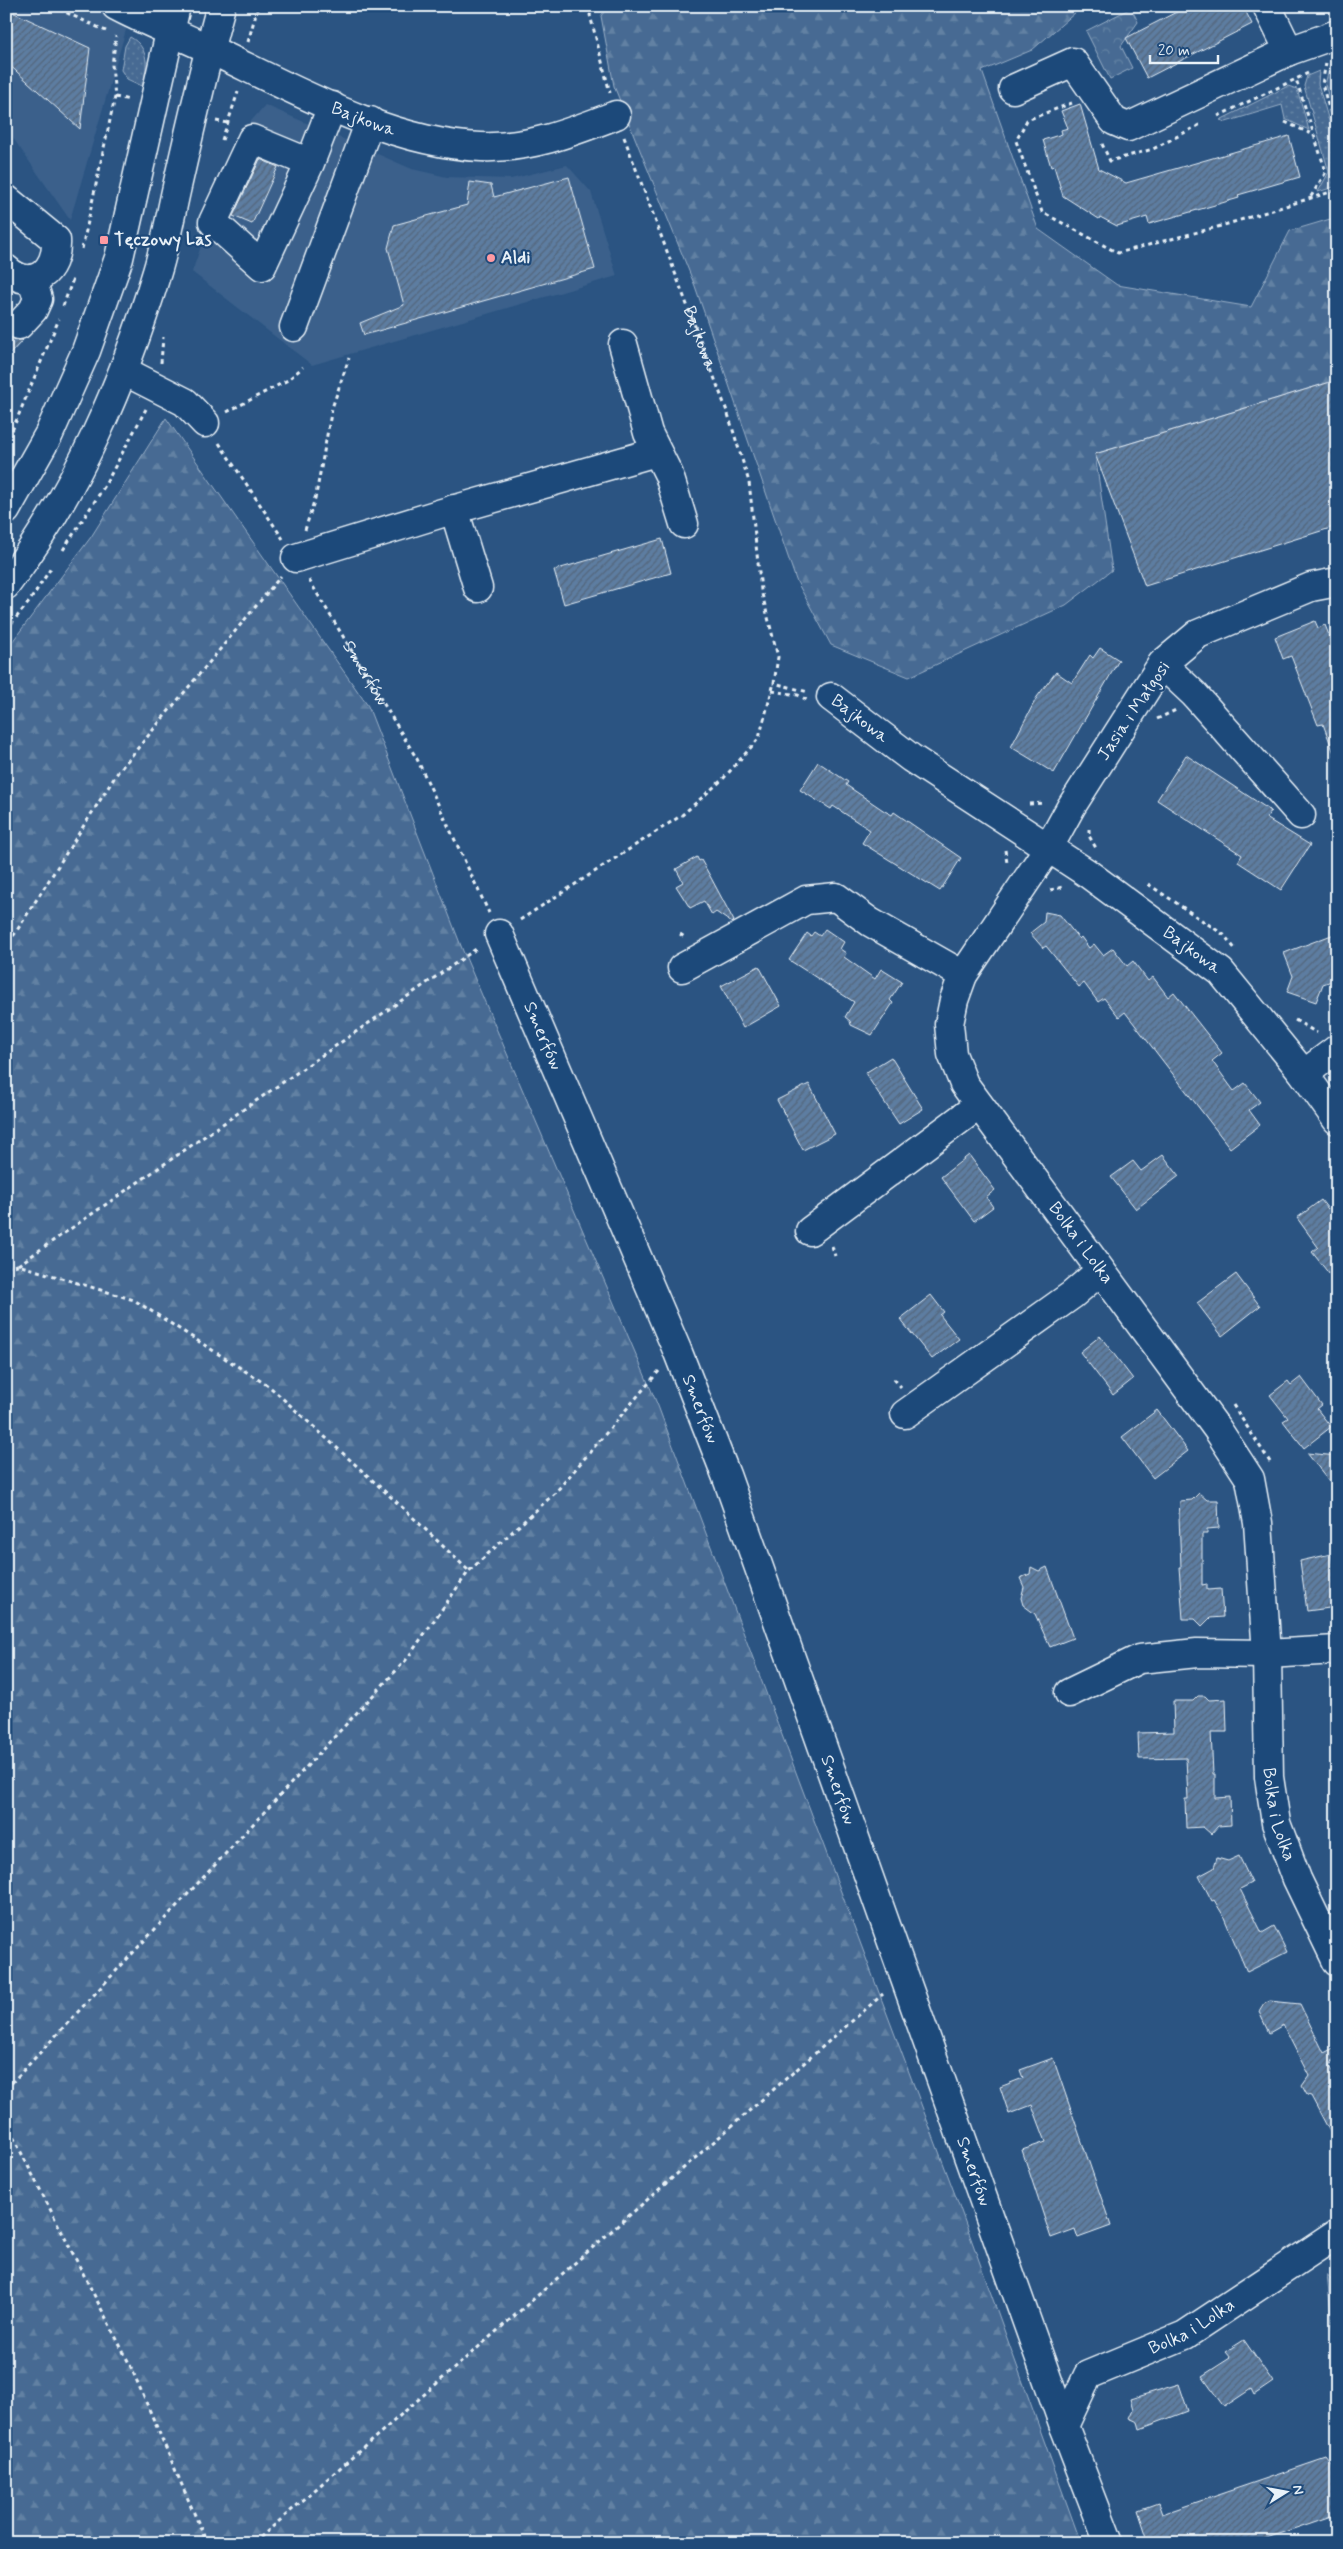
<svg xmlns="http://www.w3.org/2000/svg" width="1343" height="2549" viewBox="0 0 1343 2549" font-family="Mynerve,sans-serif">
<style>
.built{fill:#3a608b}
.grass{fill:url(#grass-dots);stroke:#98aec6}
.forest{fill:url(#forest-firs);stroke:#98aec6}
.park{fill:url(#park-crowns);stroke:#98aec6}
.building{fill:url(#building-hatch);stroke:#e8f1f8}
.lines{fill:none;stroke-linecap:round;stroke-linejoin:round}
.minor-casing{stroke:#e8f1f8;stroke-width:31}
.major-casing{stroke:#e8f1f8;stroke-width:31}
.path{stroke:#e8f1f8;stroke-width:3;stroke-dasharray:4 4;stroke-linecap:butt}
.minor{stroke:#1f4a7a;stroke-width:28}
.major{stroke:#1f4a7a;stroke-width:28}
.poi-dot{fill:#ff9aa2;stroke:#1f4a7a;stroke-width:2}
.labels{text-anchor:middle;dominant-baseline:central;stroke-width:4.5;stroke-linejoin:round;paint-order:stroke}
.street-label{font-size:18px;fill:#e8f1f8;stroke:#1f4a7a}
.poi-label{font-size:18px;font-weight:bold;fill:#e8f1f8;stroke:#1f4a7a;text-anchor:start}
</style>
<defs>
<pattern id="grass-dots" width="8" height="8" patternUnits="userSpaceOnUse" patternTransform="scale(1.25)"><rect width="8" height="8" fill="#476b93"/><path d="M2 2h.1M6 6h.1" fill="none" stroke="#6281a3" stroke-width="1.8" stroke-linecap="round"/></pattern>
<pattern id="forest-firs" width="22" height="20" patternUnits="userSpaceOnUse" patternTransform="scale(1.25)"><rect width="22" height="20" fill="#476b93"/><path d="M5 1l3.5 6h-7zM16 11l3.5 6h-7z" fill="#6281a3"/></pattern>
<pattern id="park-crowns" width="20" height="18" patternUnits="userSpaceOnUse" patternTransform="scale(1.25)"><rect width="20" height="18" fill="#476b93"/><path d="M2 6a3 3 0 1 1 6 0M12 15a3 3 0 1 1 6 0" fill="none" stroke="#6281a3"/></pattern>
<pattern id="building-hatch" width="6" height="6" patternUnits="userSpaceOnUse" patternTransform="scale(1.25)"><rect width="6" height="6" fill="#5d7da1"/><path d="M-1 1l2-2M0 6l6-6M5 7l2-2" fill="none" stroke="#53657a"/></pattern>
</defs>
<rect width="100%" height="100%" fill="#2b5482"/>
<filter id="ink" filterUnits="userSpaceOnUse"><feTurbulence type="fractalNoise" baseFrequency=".02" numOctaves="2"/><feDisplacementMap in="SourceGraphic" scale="10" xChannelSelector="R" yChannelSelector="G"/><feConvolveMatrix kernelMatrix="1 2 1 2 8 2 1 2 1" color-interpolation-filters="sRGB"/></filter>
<g filter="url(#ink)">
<g class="built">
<polygon points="6,6 133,6 70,220 6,128"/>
<polygon points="265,105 412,169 447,177 511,179 567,165 591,192 617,276 312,365 192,272 240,134"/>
</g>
<g class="grass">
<path d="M130 37C150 48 148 68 142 86L127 79 121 70 125 46Z"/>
<polygon points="1333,52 1337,58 1335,117 1325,85"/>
<polygon points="1319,71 1318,84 1337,148 1337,186 1318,192 1329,172 1304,86 1307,76"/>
<polygon points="1288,86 1297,89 1309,130 1285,119 1282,105 1226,122 1220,120"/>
</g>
<g class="forest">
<polygon points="608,6 1083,6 1032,50 982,71 1038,229 1117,285 1251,307 1290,231 1337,217 1337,380 1095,454 1112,570 1066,605 909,677 831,645 796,580 695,286 614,86 601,16"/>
<polygon points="166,418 368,706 463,951 658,1406 956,2197 1081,2543 6,2543 6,650 91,537"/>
<polygon points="1327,2274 1337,2288 1337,2375"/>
</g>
<polygon class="park" points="1131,8 1138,22 1121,46 1132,68 1110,79 1086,31"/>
<g class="building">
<polygon points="1188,6 1243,6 1252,24 1147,78 1126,38"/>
<polygon points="6,9 90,48 80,129 6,62"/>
<polygon points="1080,104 1099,169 1126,183 1289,136 1300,177 1238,195 1239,198 1149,224 1147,217 1117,226 1100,217 1099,219 1063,196 1054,166 1051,167 1043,140 1062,134 1061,130 1068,128 1061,111"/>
<polygon points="260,159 278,167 252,224 233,216"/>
<polygon points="569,177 595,269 364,335 360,323 404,305 388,248 394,225 467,205 470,182 491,185 494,197"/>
<polygon points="6,333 15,340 23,340 6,358"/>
<polygon points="1337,380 1337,526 1145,586 1095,454"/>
<polygon points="662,539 671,573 564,604 554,570"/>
<polygon points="1315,621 1318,628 1325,625 1337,655 1337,756 1335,756 1323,724 1318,725 1291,656 1283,659 1275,637"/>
<polygon points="1100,648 1119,660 1054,773 1011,747 1037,697 1056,672 1072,683 1090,655 1093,658"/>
<polygon points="1186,755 1271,811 1266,818 1310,845 1281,890 1238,862 1242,855 1157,800"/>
<polygon points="818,762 848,782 846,785 883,810 892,815 894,812 961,858 940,891 862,843 870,830 833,806 831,809 800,790"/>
<polygon points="697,857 699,861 701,860 710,876 734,921 732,923 716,912 712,915 704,901 690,908 676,886 683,882 676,869"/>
<polygon points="1045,912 1060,915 1079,939 1081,937 1089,948 1094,944 1103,955 1113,948 1127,966 1133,961 1148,981 1153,977 1168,997 1174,992 1222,1053 1212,1061 1234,1091 1245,1083 1260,1102 1249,1110 1260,1125 1230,1148 1125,1012 1119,1017 1104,998 1098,1002 1084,983 1079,987 1046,946 1043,948 1030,933 1044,922"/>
<polygon points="825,929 844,942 840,949 846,953 844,957 875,979 881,969 902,982 890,1000 893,1003 872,1035 851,1025 850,1021 845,1017 854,1002 789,960 807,933 811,936 814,932 820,936"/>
<polygon points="1337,933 1337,979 1323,984 1316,1002 1287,992 1293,976 1284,953"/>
<polygon points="759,966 781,1006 743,1028 721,986"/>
<polygon points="891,1057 923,1109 899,1124 865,1073"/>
<polygon points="809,1084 835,1134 803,1150 777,1100"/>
<polygon points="969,1155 995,1190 986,1197 993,1207 974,1221 941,1177"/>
<polygon points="1163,1155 1179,1176 1136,1209 1111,1177 1133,1161 1141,1171"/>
<polygon points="1321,1200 1328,1209 1337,1202 1337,1284 1312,1252 1318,1247 1297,1218"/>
<polygon points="1236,1274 1260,1306 1222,1336 1197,1303"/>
<polygon points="931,1295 944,1312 940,1315 959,1339 932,1359 900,1319"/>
<polygon points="1100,1336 1133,1379 1113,1395 1080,1352"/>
<polygon points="1301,1377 1322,1405 1317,1409 1331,1427 1304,1448 1283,1421 1288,1418 1270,1395 1288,1381 1291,1385"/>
<polygon points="1157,1410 1188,1451 1153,1478 1122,1437"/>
<polygon points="1307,1453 1337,1456 1337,1491"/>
<polygon points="1199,1493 1207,1500 1218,1500 1219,1528 1207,1529 1207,1534 1202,1534 1202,1585 1207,1584 1207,1590 1221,1589 1223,1617 1210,1618 1202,1626 1195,1619 1183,1619 1179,1567 1181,1567 1179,1516 1180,1501 1192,1500"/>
<polygon points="1331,1554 1333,1563 1337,1562 1337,1607 1307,1611 1300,1561"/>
<polygon points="1031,1567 1039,1571 1047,1567 1073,1638 1050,1647 1035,1614 1023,1605 1021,1598 1024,1587 1020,1578 1030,1574"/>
<polygon points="1198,1696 1205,1696 1209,1700 1226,1699 1227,1732 1211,1732 1213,1774 1215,1774 1215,1798 1230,1797 1231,1825 1218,1826 1211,1834 1203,1827 1186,1828 1185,1799 1188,1799 1186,1758 1139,1759 1138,1733 1174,1732 1173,1701 1193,1701"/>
<polygon points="1239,1856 1252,1883 1240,1889 1262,1933 1274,1926 1287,1952 1247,1972 1223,1915 1214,1900 1212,1901 1199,1876 1214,1868 1217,1858 1228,1861"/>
<polygon points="1270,2001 1300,2004 1324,2053 1337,2046 1337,2053 1330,2066 1337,2079 1337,2145 1311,2096 1307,2095 1302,2086 1309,2076 1283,2025 1269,2033 1259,2012 1264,2004"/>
<polygon points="1053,2058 1111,2226 1078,2238 1075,2229 1051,2238 1022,2150 1046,2142 1032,2105 1009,2114 1000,2087 1023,2078 1020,2070"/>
<polygon points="1244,2340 1273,2382 1254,2395 1251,2389 1224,2407 1202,2376 1230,2358 1225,2352"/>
<polygon points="1179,2384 1188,2411 1140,2429 1138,2422 1129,2418 1133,2409 1130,2399"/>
<polygon points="1326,2458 1337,2472 1337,2515 1255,2543 1149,2543 1138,2510 1158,2503 1162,2514"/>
</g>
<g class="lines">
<defs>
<g id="minor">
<path id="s3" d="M116 6C146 22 178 34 209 49 289 87 390 144 481 147 529 149 572 132 616 115"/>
<polyline points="1267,6 1289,51"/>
<polyline points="1013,89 1073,62 1114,121 1128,127 1289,51 1337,34"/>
<polyline points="310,163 252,139 213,222 262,266 310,163 332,106"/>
<path d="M6 199 56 240C58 271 32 293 6 269"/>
<polyline points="19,325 33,310 38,299 32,279"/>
<polyline points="294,327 370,121"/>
<polyline points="623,344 648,433 669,475 684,524"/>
<polyline points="124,371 185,402 205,423"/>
<polyline points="454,509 478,588"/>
<polyline points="296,558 442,513 656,452"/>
<path id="s4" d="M1337 582 1311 587 1198 634 1162 664 1071 807 1049 847 963 975 954 1000 949 1024 952 1054 964 1084 1218 1430 1250 1479 1258 1523 1267 1654 1269 1777 1276 1823 1297 1879 1337 1962"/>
<polyline points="1162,664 1194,694 1301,815"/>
<path id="s5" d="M831 697 911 758 1087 873 1221 972 1304 1074 1337 1120"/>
<path id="s6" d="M499 934 677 1350 726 1475 1064 2426 1109 2543"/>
<polyline points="682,968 806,900 836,897 870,922 963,975"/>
<polyline points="1304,1074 1337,1049"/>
<polyline points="810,1231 979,1105"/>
<polyline points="905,1414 1072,1295 1100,1271"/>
<polyline points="1069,1693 1139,1659 1197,1653 1267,1654 1337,1650"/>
<path id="s7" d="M1064 2426 1088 2375 1185 2335 1337 2234"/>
</g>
<g id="major">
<polyline points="6,510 49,434 86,351 119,258 176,6"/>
<path d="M6 585C77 491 123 384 157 272 165 246 170 218 176 191 190 129 204 67 221 6"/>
</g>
</defs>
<use href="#minor" class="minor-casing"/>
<use href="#major" class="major-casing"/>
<g class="path">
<polyline points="52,6 106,31"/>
<polyline points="594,6 590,15 610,93"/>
<polyline points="248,42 258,6"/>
<polyline points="1326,63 1322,84 1337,136"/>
<polyline points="1308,73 1296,79 1326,172 1310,198"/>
<polyline points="115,97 130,100"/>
<polyline points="1072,103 1027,120 1016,141 1042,212 1118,253 1221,226 1337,190"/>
<polyline points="1218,116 1296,79"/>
<polyline points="216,121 228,123"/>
<polyline points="1285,122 1314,135"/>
<path id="s1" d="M624 137 728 414 749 482 761 590 778 657 774 683 808 692"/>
<polyline points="222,140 238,92"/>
<polyline points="1102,144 1110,161 1153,149 1201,124"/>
<polyline points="82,249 115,97 112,65 116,36"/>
<polyline points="63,306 73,279"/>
<polyline points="161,363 163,337"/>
<polyline points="227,412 288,380 303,367"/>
<polyline points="219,443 283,539"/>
<polyline points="6,445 59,319"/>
<polyline points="305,530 316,495 332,408 349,358"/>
<polyline points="63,550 104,487 146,409"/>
<path id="s2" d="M309 580 417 759 489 913"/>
<polyline points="6,630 29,602 51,568"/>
<polyline points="772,691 798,695 807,700"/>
<polyline points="1157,719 1176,710"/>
<polyline points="1029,804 1045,803"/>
<polyline points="1089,829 1089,836 1096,848"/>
<polyline points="1005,850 1007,863"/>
<polyline points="1148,884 1224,935 1236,950"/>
<polyline points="1050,890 1063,887"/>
<polyline points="520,920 682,815 722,780 759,738 774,683"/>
<polyline points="680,934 686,938"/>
<polyline points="6,940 14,935 118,772 281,576"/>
<polyline points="1295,1020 1317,1033"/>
<polyline points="832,1246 835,1256"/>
<polyline points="18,1265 479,947"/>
<polyline points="6,1267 18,1265 134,1300 270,1387 403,1508 469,1571"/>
<polyline points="894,1379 901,1387"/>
<polyline points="1233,1405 1270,1462"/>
<polyline points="6,2089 406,1660 469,1571 555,1493 659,1371"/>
<polyline points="6,2123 130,2365 207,2543"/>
<polyline points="254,2543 883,1994"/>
</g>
<use href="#minor" class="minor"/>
<use href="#major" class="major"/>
</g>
</g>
<g class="poi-dot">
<rect x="99" y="235" width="10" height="10" rx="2.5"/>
<circle cx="491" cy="258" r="5"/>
</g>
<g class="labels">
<g class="street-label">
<text stroke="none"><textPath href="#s3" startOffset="272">Bajkowa</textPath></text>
<text stroke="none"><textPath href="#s1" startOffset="215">Bajkowa</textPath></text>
<text stroke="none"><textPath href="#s2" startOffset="109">Smerfów</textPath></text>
<text transform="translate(1134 711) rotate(-56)">Jasia i Małgosi</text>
<text stroke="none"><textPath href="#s5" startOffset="36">Bajkowa</textPath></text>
<text stroke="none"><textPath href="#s5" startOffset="441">Bajkowa</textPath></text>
<text stroke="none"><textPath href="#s6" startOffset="111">Smerfów</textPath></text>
<text stroke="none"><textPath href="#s4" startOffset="876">Bolka i Lolka</textPath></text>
<text stroke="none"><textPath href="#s6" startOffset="516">Smerfów</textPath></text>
<text stroke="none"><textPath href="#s6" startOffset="921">Smerfów</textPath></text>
<text stroke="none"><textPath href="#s4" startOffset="1504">Bolka i Lolka</textPath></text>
<text stroke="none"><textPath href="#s6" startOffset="1326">Smerfów</textPath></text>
<text stroke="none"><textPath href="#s7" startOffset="171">Bolka i Lolka</textPath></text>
</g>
<g class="poi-label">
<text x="114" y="240">Tęczowy Las</text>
<text x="501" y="258">Aldi</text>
</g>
</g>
<rect width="1343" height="2549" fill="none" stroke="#1f4a7a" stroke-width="25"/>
<rect x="12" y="12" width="1318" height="2524" fill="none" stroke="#e8f1f8" stroke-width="2" filter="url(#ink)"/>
<g transform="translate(1286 2492) rotate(79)" stroke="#1f4a7a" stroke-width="4" paint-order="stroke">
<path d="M0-4L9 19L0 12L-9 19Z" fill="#e8f1f8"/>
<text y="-8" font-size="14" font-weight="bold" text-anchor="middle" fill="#e8f1f8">N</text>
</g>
<path d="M1150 55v8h68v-8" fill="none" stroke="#e8f1f8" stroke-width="2.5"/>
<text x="1158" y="55" font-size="15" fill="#e8f1f8" stroke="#1f4a7a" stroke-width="4" paint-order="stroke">20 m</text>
</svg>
